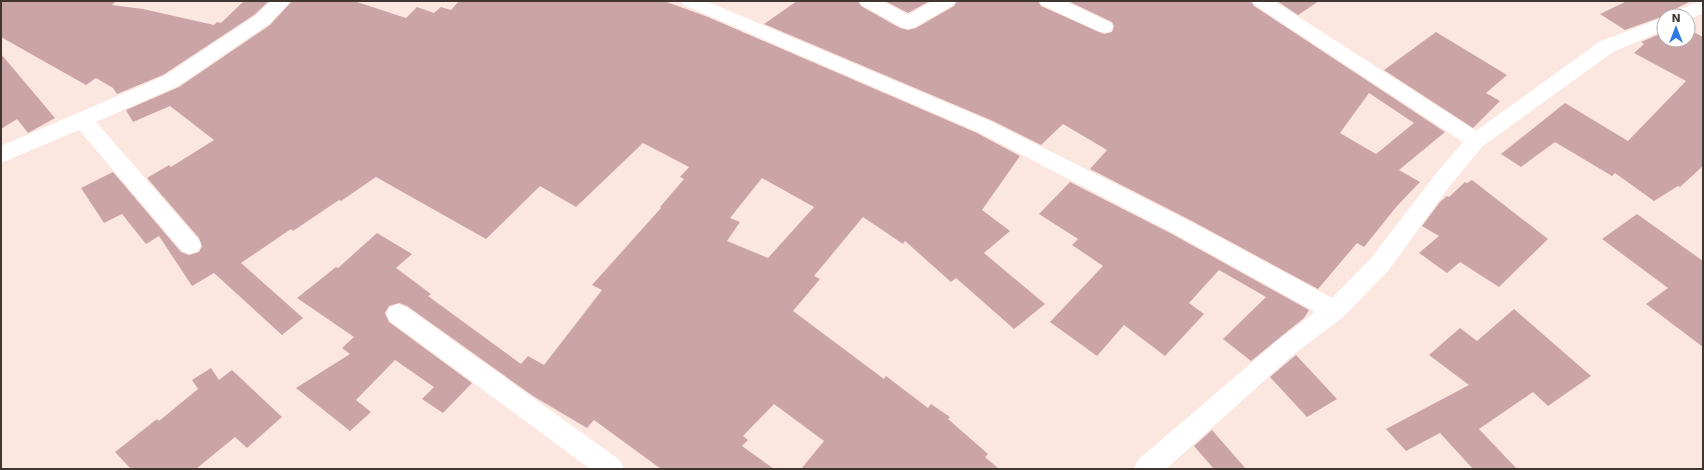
<svg xmlns="http://www.w3.org/2000/svg" width="1704" height="470" viewBox="0 0 1704 470" font-family="'DejaVu Sans',sans-serif">
<style>
.building{fill:#cba4a8;fill-rule:evenodd}
.lines{fill:none;stroke-linecap:round;stroke-linejoin:round}
.minor{fill:#fff;fill-rule:evenodd}
</style>
<rect width="100%" height="100%" fill="#fce7e0"/>
<g class="building">
<polygon points="1,1 116,1 112,5 143,9 214,25 217,22 221,23 244,1 269,1 254,15 163,75 117,94 113,88 96,78 86,85 1,37"/>
<path d="M292 1H354L406 18 417 7 434 13 441 7 451 10 459 1H664L708 17 977 133 1020 156 982 210 1010 231 984 253 1045 304 1014 329 956 278 951 282 905 241 903 244 863 217 814 276 820 279 793 311 884 379 886 376 928 408 931 404 950 417 948 419 988 454 985 457 999 469H801L824 441 774 404 743 436 748 440 742 446 774 469H661L594 420 587 428 533 396 407 306 399 303 389 306 385 313 389 322 472 383 443 413 422 399 434 387 395 360 356 400 371 412 350 431 296 388 350 354 342 348 354 337 297 298 336 267 338 268 377 233 412 254 396 268 431 294 428 296 521 364 528 356 544 365 602 290 592 285 661 208 660 207 684 179 680 177 689 167 643 143 576 207 540 186 486 239 376 177 341 201 339 200 293 231 291 229 241 263 303 318 282 335 214 273 192 286 159 236 146 244 122 214 104 223 81 188 113 172 181 252 189 255 199 252 202 246 199 238 147 178 169 165 171 167 214 140 170 106 133 122 126 110 179 87 270 25ZM762 178 814 207 768 258 727 241 740 222 730 218Z"/>
<path d="M797 1H858L861 6 900 28 908 30 916 28 954 6 957 1H1038L1041 6 1104 34 1112 32 1114 26 1112 22 1068 1H1251L1254 6 1445 132 1399 170 1420 182 1397 206 1364 247 1357 243 1318 289 1190 220 1090 169 1107 150 1063 124 1041 145 993 121 764 24ZM1369 93 1414 123 1376 154 1340 133Z"/>
<polygon points="885,1 930,1 908,13"/>
<polygon points="1277,1 1319,1 1298,15"/>
<polygon points="1627,1 1691,1 1663,15 1664,16 1625,30 1600,14"/>
<polygon points="1688,29 1703,37 1703,166 1680,187 1678,186 1654,201 1615,173 1612,176 1555,142 1521,167 1501,154 1565,103 1628,141 1686,81 1634,53 1644,44 1641,42 1664,32 1664,40 1688,40"/>
<polygon points="1436,32 1507,75 1486,93 1500,101 1473,128 1384,70"/>
<polygon points="1,54 55,118 28,133 17,119 1,129"/>
<polygon points="1472,180 1548,239 1499,287 1460,262 1447,273 1419,253 1439,236 1422,226 1440,202 1447,196 1449,197 1465,182 1467,183"/>
<polygon points="1070,182 1172,234 1309,310 1304,318 1251,361 1223,339 1266,297 1219,270 1189,303 1204,314 1165,356 1124,325 1097,356 1050,322 1103,266 1072,245 1078,239 1039,214"/>
<polygon points="1637,214 1703,261 1703,347 1646,304 1668,288 1602,239"/>
<polygon points="1514,309 1591,376 1548,406 1533,392 1479,429 1517,469 1473,469 1440,433 1406,451 1386,429 1469,385 1429,355 1460,328 1477,341"/>
<polygon points="1296,355 1337,399 1307,417 1270,377"/>
<polygon points="211,368 219,380 232,370 282,417 247,448 235,437 196,469 131,469 115,452 157,419 159,421 198,389 192,380"/>
<polygon points="1212,430 1246,469 1214,469 1194,446"/>
</g>
<g class="lines">
<g class="minor">
<polygon points="271,1 291,1 269,24 178,86 96,122 198,239 201,245 198,251 190,254 182,251 79,130 1,163 1,146 164,76 255,16"/>
<polygon points="681,1 706,1 992,122 1189,221 1332,298 1372,257 1435,175 1463,142 1255,5 1252,1 1274,1 1476,131 1599,42 1664,17 1664,30 1613,52 1483,146 1449,187 1388,271 1342,318 1294,354 1166,469 1134,469 1138,460 1278,340 1315,312 1173,233 978,132 684,5"/>
<polygon points="859,1 882,1 908,15 933,1 956,1 953,5 915,27 908,29 901,27 862,5"/>
<polygon points="1039,1 1064,1 1111,23 1113,27 1111,31 1104,33 1097,31 1042,5"/>
<polygon points="1699,1 1703,1 1703,13 1688,20 1688,16 1671,16 1674,12"/>
<polygon points="398,304 406,307 620,460 624,469 590,469 390,321 386,314 390,307"/>
</g>
</g>
<rect width="1704" height="470" fill="none" stroke="#3f3531" stroke-width="4"/>
<g transform="translate(1676 28)"><circle r="19" fill="#ffffff" stroke="#b2aead"/>
<path d="M0-3L7 15L0 10L-7 15Z" fill="#2f79e5"/>
<text y="-6" font-size="11" font-weight="bold" text-anchor="middle" fill="#3f3531">N</text>
</g>
</svg>
